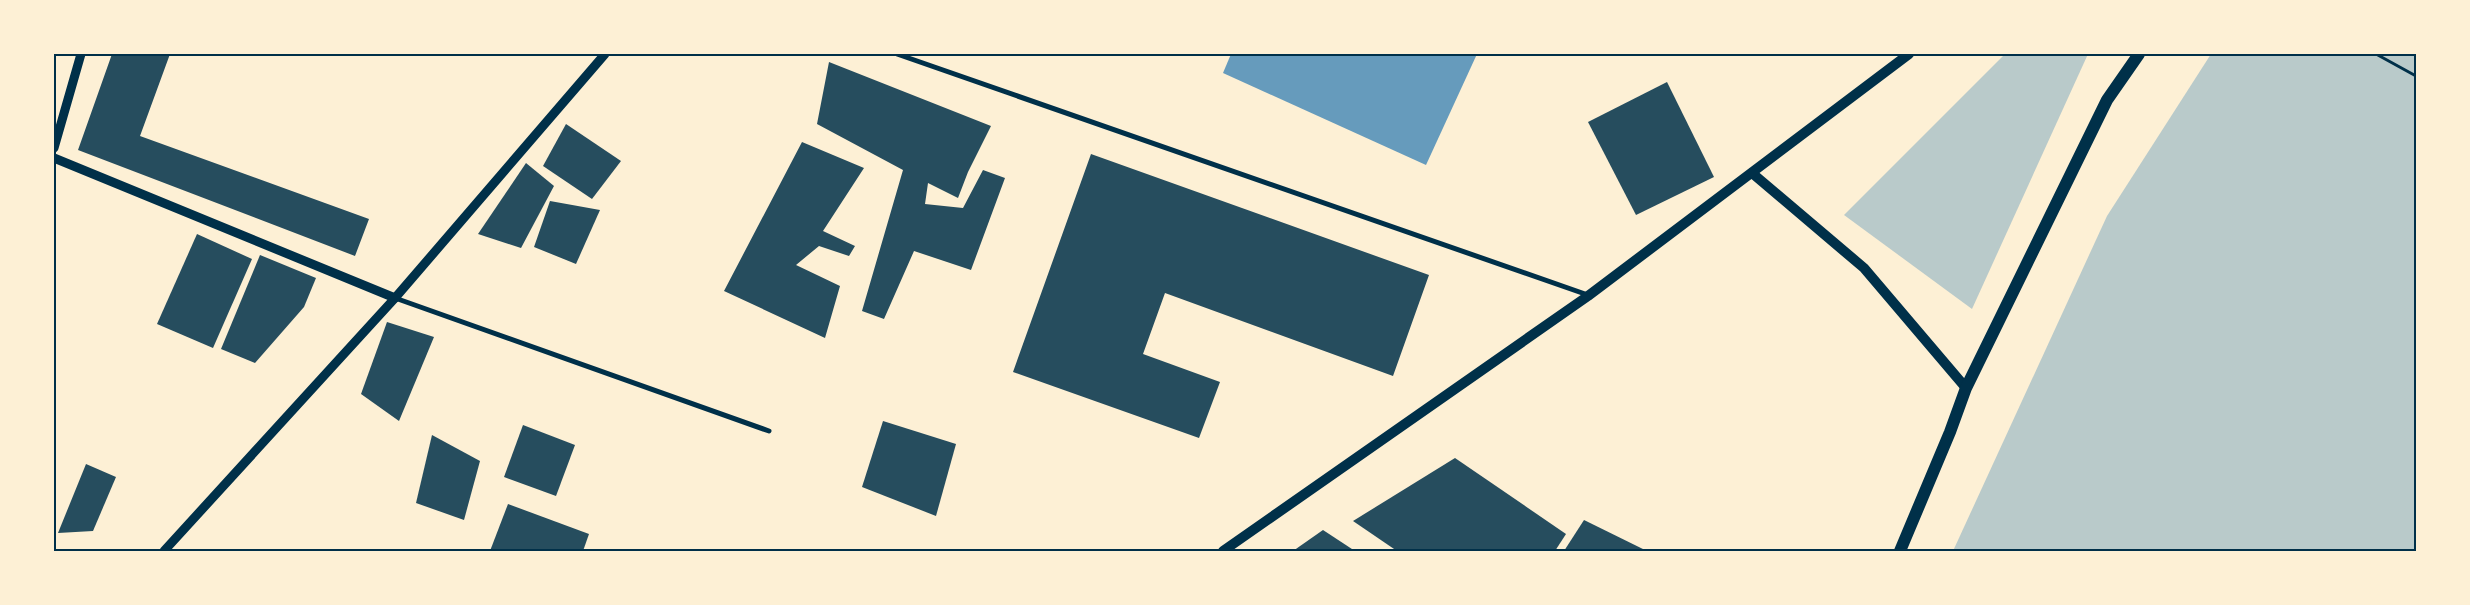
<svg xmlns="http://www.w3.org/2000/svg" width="2470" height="605" viewBox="0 0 2470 605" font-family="Raleway,sans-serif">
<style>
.green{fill:#b9caca}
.water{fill:#669bbc}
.building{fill:#264d5e}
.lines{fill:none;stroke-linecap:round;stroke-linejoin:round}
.path{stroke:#003049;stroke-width:3}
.minor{stroke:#003049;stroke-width:5}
.tertiary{stroke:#003049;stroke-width:9}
.secondary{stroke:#003049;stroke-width:10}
.primary{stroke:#003049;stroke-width:12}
.neatline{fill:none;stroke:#003049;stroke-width:2}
</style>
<rect width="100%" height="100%" fill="#fdf0d5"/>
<g class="green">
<polygon points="2005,54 2088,54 1972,309 1844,215"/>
<polygon points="2211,54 2416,54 2416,551 1953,551 2107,216"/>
</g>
<polygon class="water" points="1231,54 1477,54 1426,165 1223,73"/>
<g class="building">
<polygon points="112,54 170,54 140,136 369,219 355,256 78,150"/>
<polygon points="829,62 991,126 968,172 958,198 928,183 925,204 963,208 983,170 1005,178 971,270 914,251 884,319 862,311 903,170 817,124"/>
<polygon points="1667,82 1714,177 1636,215 1588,122"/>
<polygon points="566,124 621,161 592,199 543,166"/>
<polygon points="802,142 864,168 823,231 855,246 849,256 819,246 796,265 840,286 825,338 724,291"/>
<polygon points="1091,154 1429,275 1393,376 1165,293 1143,354 1220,382 1199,438 1013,372"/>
<polygon points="526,163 554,186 521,248 478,234"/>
<polygon points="550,201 600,210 576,264 534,247"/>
<polygon points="197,234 252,259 213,348 157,324"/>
<polygon points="260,255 316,278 304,307 255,363 221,349"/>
<polygon points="387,322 434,337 399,421 361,394"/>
<polygon points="883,421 956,444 936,516 862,487"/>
<polygon points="523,425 575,445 556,496 504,477"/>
<polygon points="432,435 480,461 464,520 416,503"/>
<polygon points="1455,458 1566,534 1555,551 1397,551 1353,521"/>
<polygon points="86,464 116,477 93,531 58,533"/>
<polygon points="508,504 589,534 583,551 490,551"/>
<polygon points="1584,520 1647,551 1564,551"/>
<polygon points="1323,530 1355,551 1293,551"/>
</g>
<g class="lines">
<polyline class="path" points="2376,54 2416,76"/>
<g class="minor">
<polyline points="897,54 1588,295"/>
<polyline points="395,298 769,431"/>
</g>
<g class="tertiary">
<polyline points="54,148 81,54"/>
<polyline points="54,158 395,298"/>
<polyline points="164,551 395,298 605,54"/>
</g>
<g class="secondary">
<polyline points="1752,173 1864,268 1966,388"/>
<polyline points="1223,551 1588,296 1909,54"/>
</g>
<polyline class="primary" points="1900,551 1950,432 1966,388 2107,100 2139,54"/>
</g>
<rect width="2470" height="605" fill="none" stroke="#fdf0d5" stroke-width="110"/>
<rect x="55" y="55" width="2360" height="495" class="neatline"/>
</svg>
